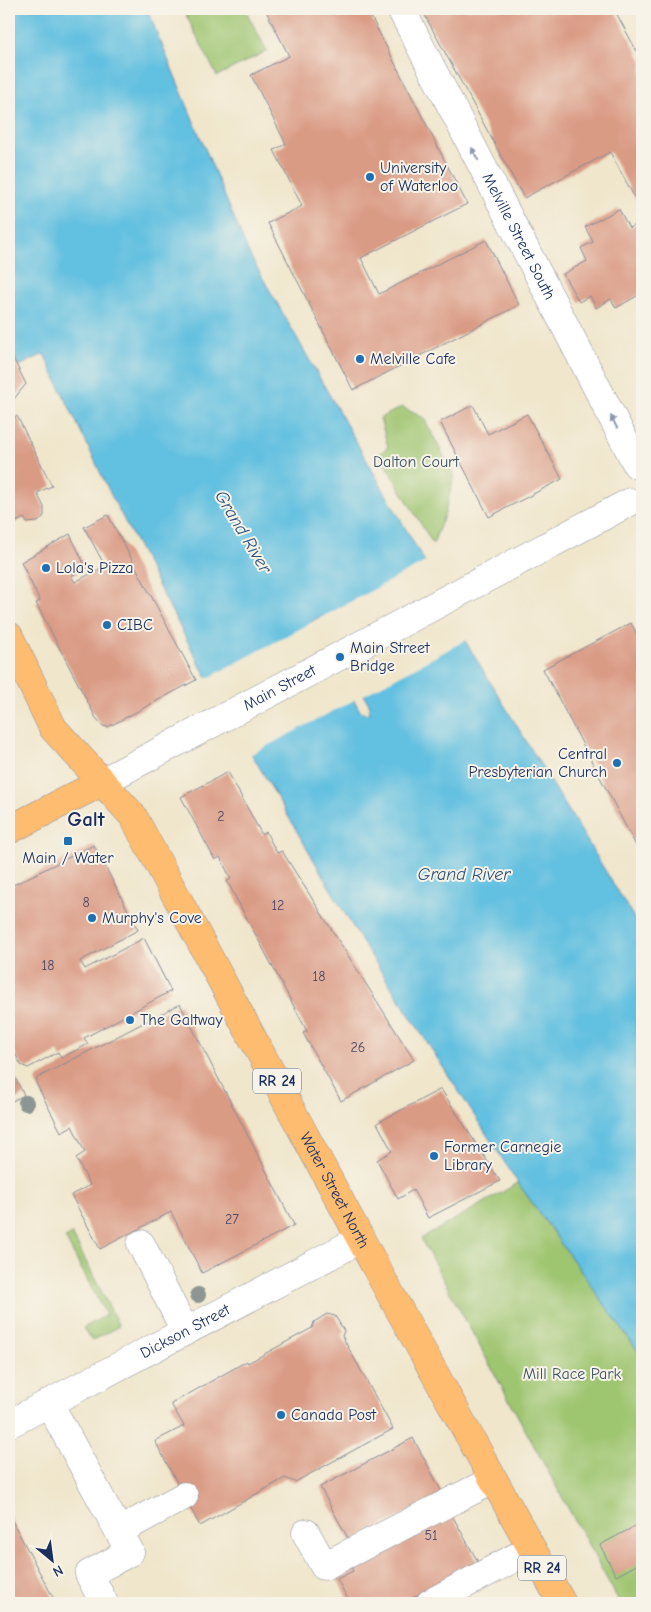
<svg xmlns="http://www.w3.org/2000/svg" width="651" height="1612" viewBox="0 0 651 1612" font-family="'Comic Neue',sans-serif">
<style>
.green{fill:#9ec570;stroke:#5c7a67}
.water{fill:#62c0e0;stroke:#3e789f;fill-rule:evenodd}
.pier{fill:#f0e6cc}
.building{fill:#da9b85}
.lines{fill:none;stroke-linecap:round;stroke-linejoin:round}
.minor-casing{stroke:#868a95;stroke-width:29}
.major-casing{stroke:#868a95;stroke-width:29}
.minor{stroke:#fff;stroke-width:28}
.major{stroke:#febc70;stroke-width:28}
.tree{fill:#8d9692}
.oneway{fill:#8d97ae}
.poi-dot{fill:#1f6fb2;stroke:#f7f3e8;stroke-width:2}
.labels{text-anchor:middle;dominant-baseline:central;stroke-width:4;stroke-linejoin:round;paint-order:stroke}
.number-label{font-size:14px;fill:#4b4a68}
.shield{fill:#f7f3e8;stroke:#5d6a87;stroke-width:1}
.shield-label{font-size:15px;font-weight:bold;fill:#1b2f5e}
.poi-label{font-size:16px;fill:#1b2f5e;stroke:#f7f3e8;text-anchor:start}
.street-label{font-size:16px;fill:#1b2f5e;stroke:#f7f3e8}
.park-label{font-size:16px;fill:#3c5462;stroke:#f7f3e8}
.water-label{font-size:18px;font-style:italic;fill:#2d537e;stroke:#f7f3e8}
.district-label{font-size:21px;font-weight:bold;fill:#1b2f5e;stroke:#f7f3e8}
</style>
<rect width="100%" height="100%" fill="#f7f3e8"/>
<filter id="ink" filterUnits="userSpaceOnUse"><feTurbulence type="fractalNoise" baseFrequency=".02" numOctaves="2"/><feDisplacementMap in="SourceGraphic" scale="10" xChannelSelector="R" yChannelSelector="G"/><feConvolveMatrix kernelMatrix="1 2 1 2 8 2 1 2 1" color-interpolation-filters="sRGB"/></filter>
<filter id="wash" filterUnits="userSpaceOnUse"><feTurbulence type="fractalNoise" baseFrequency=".0096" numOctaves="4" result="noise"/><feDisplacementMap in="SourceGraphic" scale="20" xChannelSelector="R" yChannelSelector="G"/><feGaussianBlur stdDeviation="1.12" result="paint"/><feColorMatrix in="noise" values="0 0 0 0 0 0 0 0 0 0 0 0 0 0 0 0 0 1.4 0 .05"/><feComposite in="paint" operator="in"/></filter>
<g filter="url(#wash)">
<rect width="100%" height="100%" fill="#f0e6cc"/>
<g class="green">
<polygon points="183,9 245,9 267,51 217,76"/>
<polygon points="402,407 424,418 454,476 445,513 433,544 379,454 388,447 380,418"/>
<polygon points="518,1183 642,1357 642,1603 620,1603 421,1239"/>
<polygon points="72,1234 119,1326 92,1341 83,1328 106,1315 65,1238"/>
</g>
<path class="water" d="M9 9H147L249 254 427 566 467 644 642 931V1357L518 1183 357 934 202 669 112 497 44 354 19 366 9 345ZM322 616 370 706 368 714 360 711 312 621Z"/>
<polygon class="pier" points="427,561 468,639 362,696 321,619 315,622 356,699 250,755 206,679"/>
<g id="blocks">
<g class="building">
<polygon points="265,9 367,9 467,204 361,258 379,294 486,240 519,305 353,390 268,223 302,206 274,150 286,144 251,75 289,56"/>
<polygon points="428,9 614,9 642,61 642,211 610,152 524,198 423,12"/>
<polygon points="619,209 629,228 642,221 642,293 616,308 611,299 596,308 590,296 579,302 563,274 587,261 581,248 593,242 585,227"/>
<polygon points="9,350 26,384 9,405"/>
<polygon points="473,405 488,434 527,414 562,479 489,517 440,422"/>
<polygon points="17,416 52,486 37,493 44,507 44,516 38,522 27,523 24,518 9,526 9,420"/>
<polygon points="108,515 196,680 108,727 103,726 96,718 36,603 40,601 21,562 70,534 86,568 71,576 75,582 105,566 84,527"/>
<polygon points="631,623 642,644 642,857 543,669"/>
<polygon points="228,772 262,835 266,832 277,853 282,851 414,1060 341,1101 303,1033 307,1031 227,881 231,879 220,857 215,860 181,797"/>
<polygon points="94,845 138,930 80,961 85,969 144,938 171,991 84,1038 88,1044 61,1058 58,1052 28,1068 21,1065 9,1041 9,887"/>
<polygon points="180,1004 294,1225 202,1273 171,1212 100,1249 71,1195 90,1185 76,1158 85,1152 72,1126 61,1132 36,1083 37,1078"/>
<polygon points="9,1066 24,1095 9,1103"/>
<polygon points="441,1089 500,1181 428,1218 413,1190 398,1199 377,1160 392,1151 377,1123"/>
<polygon points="327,1314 335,1316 344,1331 342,1336 393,1429 295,1482 285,1478 200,1526 155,1441 184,1426 171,1404 247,1361 248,1363 312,1328 314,1322"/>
<polygon points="413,1438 443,1494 350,1542 320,1487"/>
<polygon points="448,1508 478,1562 403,1603 350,1603 337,1579 353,1571 349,1563"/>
<polygon points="9,1515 56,1603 9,1603"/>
<polygon points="641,1523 642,1562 616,1576 600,1545"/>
</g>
</g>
</g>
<g filter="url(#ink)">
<use href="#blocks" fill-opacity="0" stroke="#868a95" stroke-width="1"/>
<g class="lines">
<defs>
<g id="minor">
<path id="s1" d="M401 9 637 465"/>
<path id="s2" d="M102 782 630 502"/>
<polyline points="141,1244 185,1331"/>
<polyline points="49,1403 130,1552 89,1574 104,1603"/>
<path id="s3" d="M9 1424 361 1239"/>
<polyline points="119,1531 184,1496"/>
<polyline points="306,1533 324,1566 493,1480"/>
<polyline points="430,1603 531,1549"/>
</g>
<g id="major">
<path id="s4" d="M9 636 53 728 133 816 380 1275 562 1603"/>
<polyline points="9,830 102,782"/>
</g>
</defs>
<use href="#minor" class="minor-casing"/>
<use href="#major" class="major-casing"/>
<use href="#minor" class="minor"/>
<use href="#major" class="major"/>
</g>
<g class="tree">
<circle cx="26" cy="1103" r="8"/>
<circle cx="198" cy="1295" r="8"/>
</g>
<defs><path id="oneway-solid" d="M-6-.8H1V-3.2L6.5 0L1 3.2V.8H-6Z" transform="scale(1.25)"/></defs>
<g class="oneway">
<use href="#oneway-solid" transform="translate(475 154) rotate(-117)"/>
<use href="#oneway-solid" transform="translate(614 422) rotate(-117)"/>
</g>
</g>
<g class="poi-dot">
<circle cx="370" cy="177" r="5"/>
<circle cx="360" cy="359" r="5"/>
<circle cx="46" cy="568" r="5"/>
<circle cx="107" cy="625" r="5"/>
<circle cx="340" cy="657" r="5"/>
<circle cx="617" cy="763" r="5"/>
<rect x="63" y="836" width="10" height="10" rx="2.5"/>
<circle cx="92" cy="918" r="5"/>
<circle cx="130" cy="1020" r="5"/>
<circle cx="434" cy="1156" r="5"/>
<circle cx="281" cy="1415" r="5"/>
</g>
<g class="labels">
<g class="number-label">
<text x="221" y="816">2</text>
<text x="86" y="902">8</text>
<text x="278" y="905">12</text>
<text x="48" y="965">18</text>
<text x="319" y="976">18</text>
<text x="358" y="1047">26</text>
<text x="232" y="1219">27</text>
<text x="431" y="1535">51</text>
</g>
<g class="shield">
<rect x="253" y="1068.5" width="48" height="25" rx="4"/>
<rect x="518" y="1555.5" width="48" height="25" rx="4"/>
</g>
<g class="shield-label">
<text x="277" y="1081">RR 24</text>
<text x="542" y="1568">RR 24</text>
</g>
<g class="poi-label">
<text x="380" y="168">University<tspan x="380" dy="18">of Waterloo</tspan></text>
<text x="370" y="359">Melville Cafe</text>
<text x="56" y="568">Lola's Pizza</text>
<text x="117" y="625">CIBC</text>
<text x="350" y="648">Main Street<tspan x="350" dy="18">Bridge</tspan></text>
<text x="607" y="754" text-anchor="end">Central<tspan x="607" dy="18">Presbyterian Church</tspan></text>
<text x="68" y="858" text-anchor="middle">Main / Water</text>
<text x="102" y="918">Murphy's Cove</text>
<text x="140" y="1020">The Galtway</text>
<text x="444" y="1147">Former Carnegie<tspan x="444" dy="18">Library</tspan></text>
<text x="291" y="1415">Canada Post</text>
</g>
<g class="street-label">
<text stroke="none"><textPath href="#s1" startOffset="256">Melville Street South</textPath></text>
<text stroke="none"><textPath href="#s2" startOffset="201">Main Street</textPath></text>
<text stroke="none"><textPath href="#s4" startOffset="646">Water Street North</textPath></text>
<text stroke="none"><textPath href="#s3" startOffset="199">Dickson Street</textPath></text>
</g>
<g class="park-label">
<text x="416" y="462">Dalton Court</text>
<text x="572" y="1374">Mill Race Park</text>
</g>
<g class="water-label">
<text transform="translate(243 532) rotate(59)">Grand River</text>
<text x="464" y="874">Grand River</text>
</g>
<g class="district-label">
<text x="86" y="819">Galt</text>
</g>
</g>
<rect width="651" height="1612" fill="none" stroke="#f7f3e8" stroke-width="30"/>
<g transform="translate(52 1560) rotate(151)" stroke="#f7f3e8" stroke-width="4" paint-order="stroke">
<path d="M0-4L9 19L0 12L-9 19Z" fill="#1b2f5e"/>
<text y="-8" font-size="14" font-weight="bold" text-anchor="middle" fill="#1b2f5e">N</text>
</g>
</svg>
